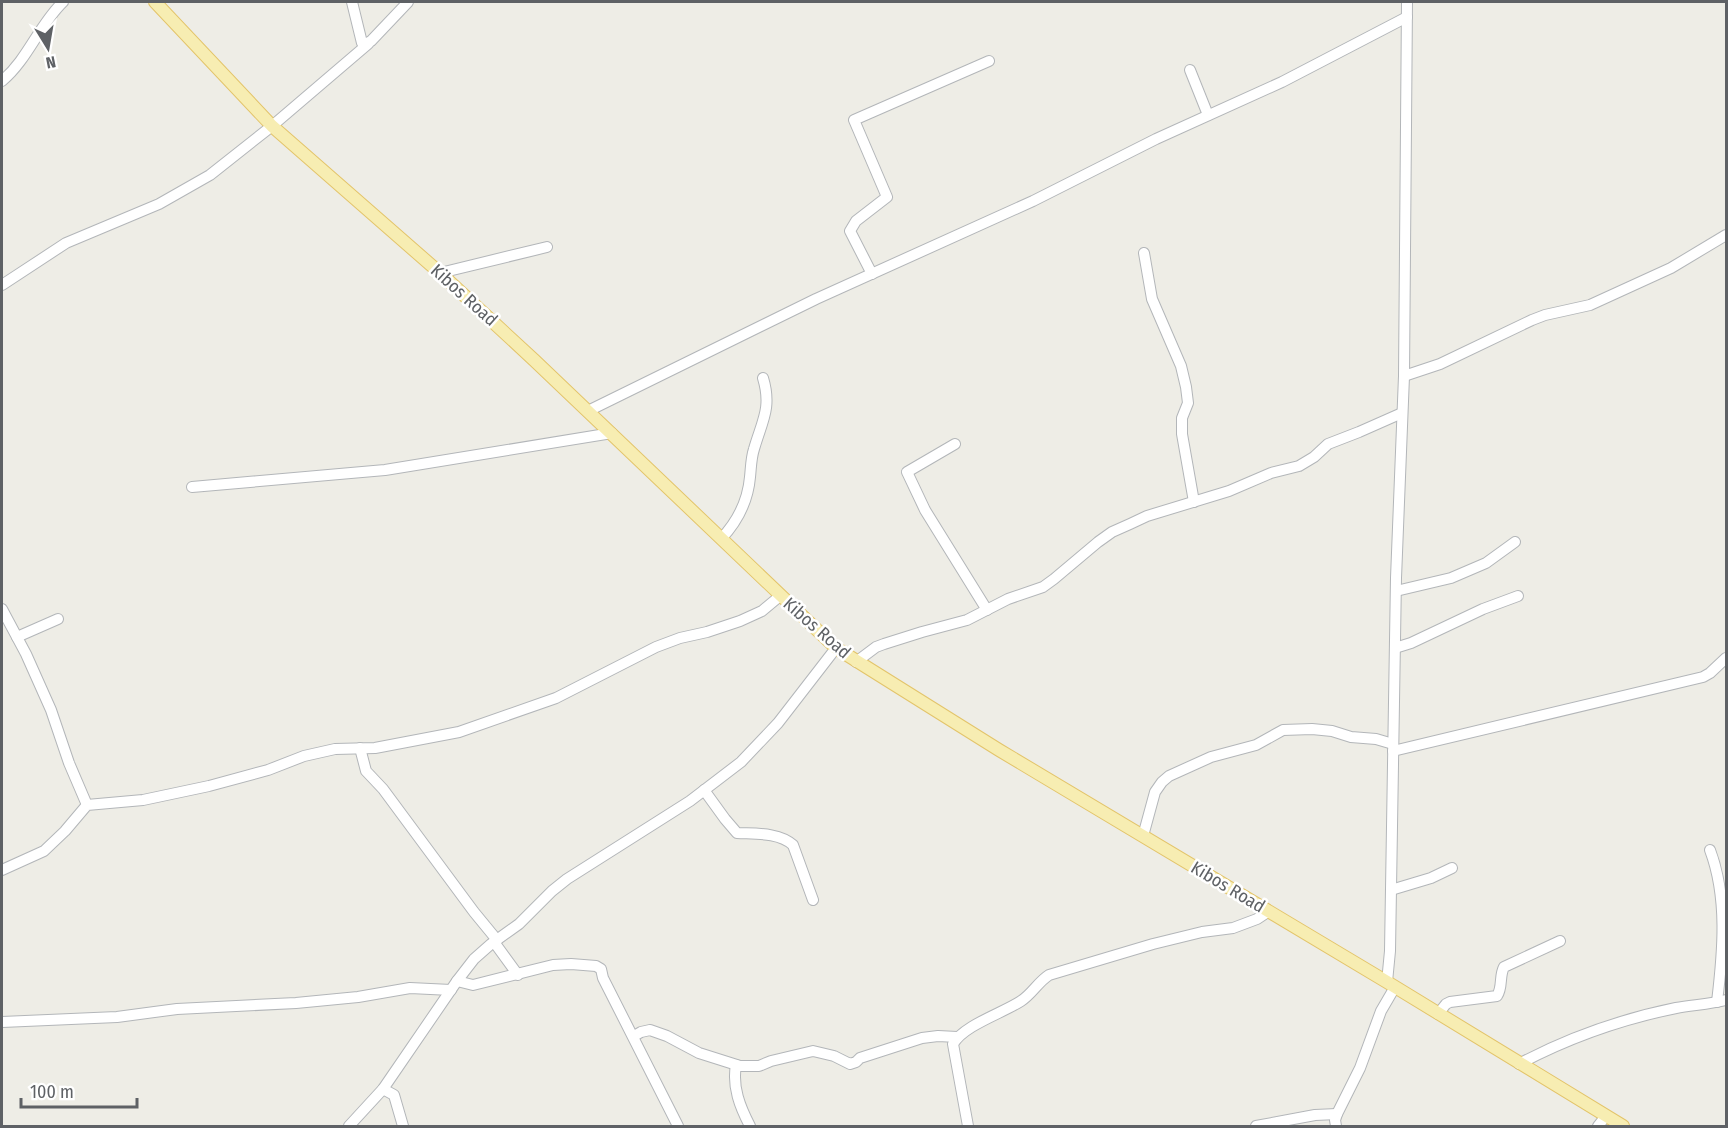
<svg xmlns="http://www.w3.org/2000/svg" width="1728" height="1128" viewBox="0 0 1728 1128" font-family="'Fira Sans Condensed',sans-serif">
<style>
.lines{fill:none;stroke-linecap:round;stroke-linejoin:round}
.minor-casing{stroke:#b3b6b9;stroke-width:12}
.major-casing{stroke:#e3c46a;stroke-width:14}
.minor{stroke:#fff;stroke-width:10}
.major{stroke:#f7edb2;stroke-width:12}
.labels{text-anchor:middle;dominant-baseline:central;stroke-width:5;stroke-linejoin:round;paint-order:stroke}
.street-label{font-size:18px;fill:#5e6165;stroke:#fff}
</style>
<rect width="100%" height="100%" fill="#eeede6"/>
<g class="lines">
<defs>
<g id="minor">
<polyline points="352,2 362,43 365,44 371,41 408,2"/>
<polyline points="1190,70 1208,115"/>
<path d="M2 81C28 59 39 25 63 2"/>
<polyline points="1144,253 1152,299 1181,366 1186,387 1188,403 1182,418 1182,434 1194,502"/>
<polyline points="440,273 547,247"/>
<polyline points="872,274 850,231 856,221 887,197 854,120 989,61"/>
<polyline points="2,285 66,243 159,204 210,175 272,126 368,44"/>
<polyline points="1404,376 1440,364 1532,320 1545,315 1590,305 1671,268 1726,235"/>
<polyline points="588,411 816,299 1033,201 1156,139 1282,82 1407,17"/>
<polyline points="955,444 907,472 925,510 987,610"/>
<polyline points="192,487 385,470 612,433"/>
<path d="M721 539C737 522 748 500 750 477 751 468 751 458 754 449 762 421 772 408 763 378"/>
<polyline points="1396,591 1451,578 1486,563 1515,542"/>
<polyline points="2,609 26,654 51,710 69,763 87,805"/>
<polyline points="17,637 58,619"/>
<polyline points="1395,648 1411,643 1483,609 1518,596"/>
<polyline points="856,662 876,647 884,644 922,632 967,620 1008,599 1043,587 1054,579 1098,542 1112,532 1130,524 1147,516 1229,491 1271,473 1299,466 1314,457 1328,444 1359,432 1402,413"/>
<polyline points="360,748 366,771 383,789 474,912 497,940"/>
<polyline points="1393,751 1703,677 1710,673 1726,658"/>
<path d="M704 790 725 819 737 833C754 834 779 832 793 845L813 900"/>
<polyline points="1143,836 1155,792 1162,782 1169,776 1211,757 1256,745 1283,730 1312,729 1332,731 1351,737 1376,739 1393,744"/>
<path d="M1710 850C1728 898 1723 952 1717 1002"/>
<polyline points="2,870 44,851 65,831 87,805 143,800 209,786 268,770 304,756 335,749 375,748 459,732 556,698 656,647 680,638 707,632 740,621 762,611 780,596"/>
<polyline points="1391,890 1431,878 1452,868"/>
<polyline points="494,942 518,975"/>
<polyline points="457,981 473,985 553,965 571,964 596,966 601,969 603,978 678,1126"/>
<polyline points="1387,982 1390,951 1396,578 1404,376 1407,2"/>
<path d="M1438 1014 1446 1004 1450 1002 1497 996C1503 987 1499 976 1504 967L1560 941"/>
<polyline points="2,1022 117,1017 177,1009 296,1003 358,997 410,988 451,990"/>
<polyline points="634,1036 641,1032 650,1030 667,1036 699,1053 740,1066 759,1066 771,1061 813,1051 834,1056 850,1064 856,1062 860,1058 922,1038 938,1036 957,1037"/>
<path d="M1519 1064C1568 1038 1622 1019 1676 1008 1693 1005 1710 1004 1726 1000"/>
<path d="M736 1065C732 1087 740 1107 750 1126"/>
<polyline points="383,1089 394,1095 403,1126"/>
<polyline points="349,1126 383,1089 457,981 474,959 491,944 519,924 552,891 567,879 690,801 741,762 778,723 836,648"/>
<path d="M968 1126 953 1044C964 1025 1003 1013 1021 1001 1032 994 1038 982 1049 975L1153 944 1202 932 1233 928 1257 919 1269 911"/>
<polyline points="1256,1126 1315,1115 1337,1114"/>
<polyline points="1336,1126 1335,1120 1337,1114 1360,1068 1381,1011 1395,987"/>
<polyline points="1598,1126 1606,1116"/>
</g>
<polyline id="major" points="155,2 272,126 440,273 534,360 836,648 999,750 1387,982 1623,1126"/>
</defs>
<use href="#minor" class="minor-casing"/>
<use href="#major" class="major-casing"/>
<use href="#minor" class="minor"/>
<use href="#major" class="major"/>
</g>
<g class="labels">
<g class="street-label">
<text transform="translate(464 295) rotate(42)">Kibos Road</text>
<text transform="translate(817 628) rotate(41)">Kibos Road</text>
<text transform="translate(1228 887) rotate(31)">Kibos Road</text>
</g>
</g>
<rect width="1728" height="1128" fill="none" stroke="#5e6165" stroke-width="6"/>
<g transform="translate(48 48) rotate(169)" stroke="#ffffff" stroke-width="4.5" paint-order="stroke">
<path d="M0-4.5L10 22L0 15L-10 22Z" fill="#5e6165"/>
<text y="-9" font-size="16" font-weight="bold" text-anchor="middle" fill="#5e6165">N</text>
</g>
<path d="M21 1098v9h116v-9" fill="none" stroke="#5e6165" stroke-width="3"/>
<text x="30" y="1098" font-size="18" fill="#5e6165" stroke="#ffffff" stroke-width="4.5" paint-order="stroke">100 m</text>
</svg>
